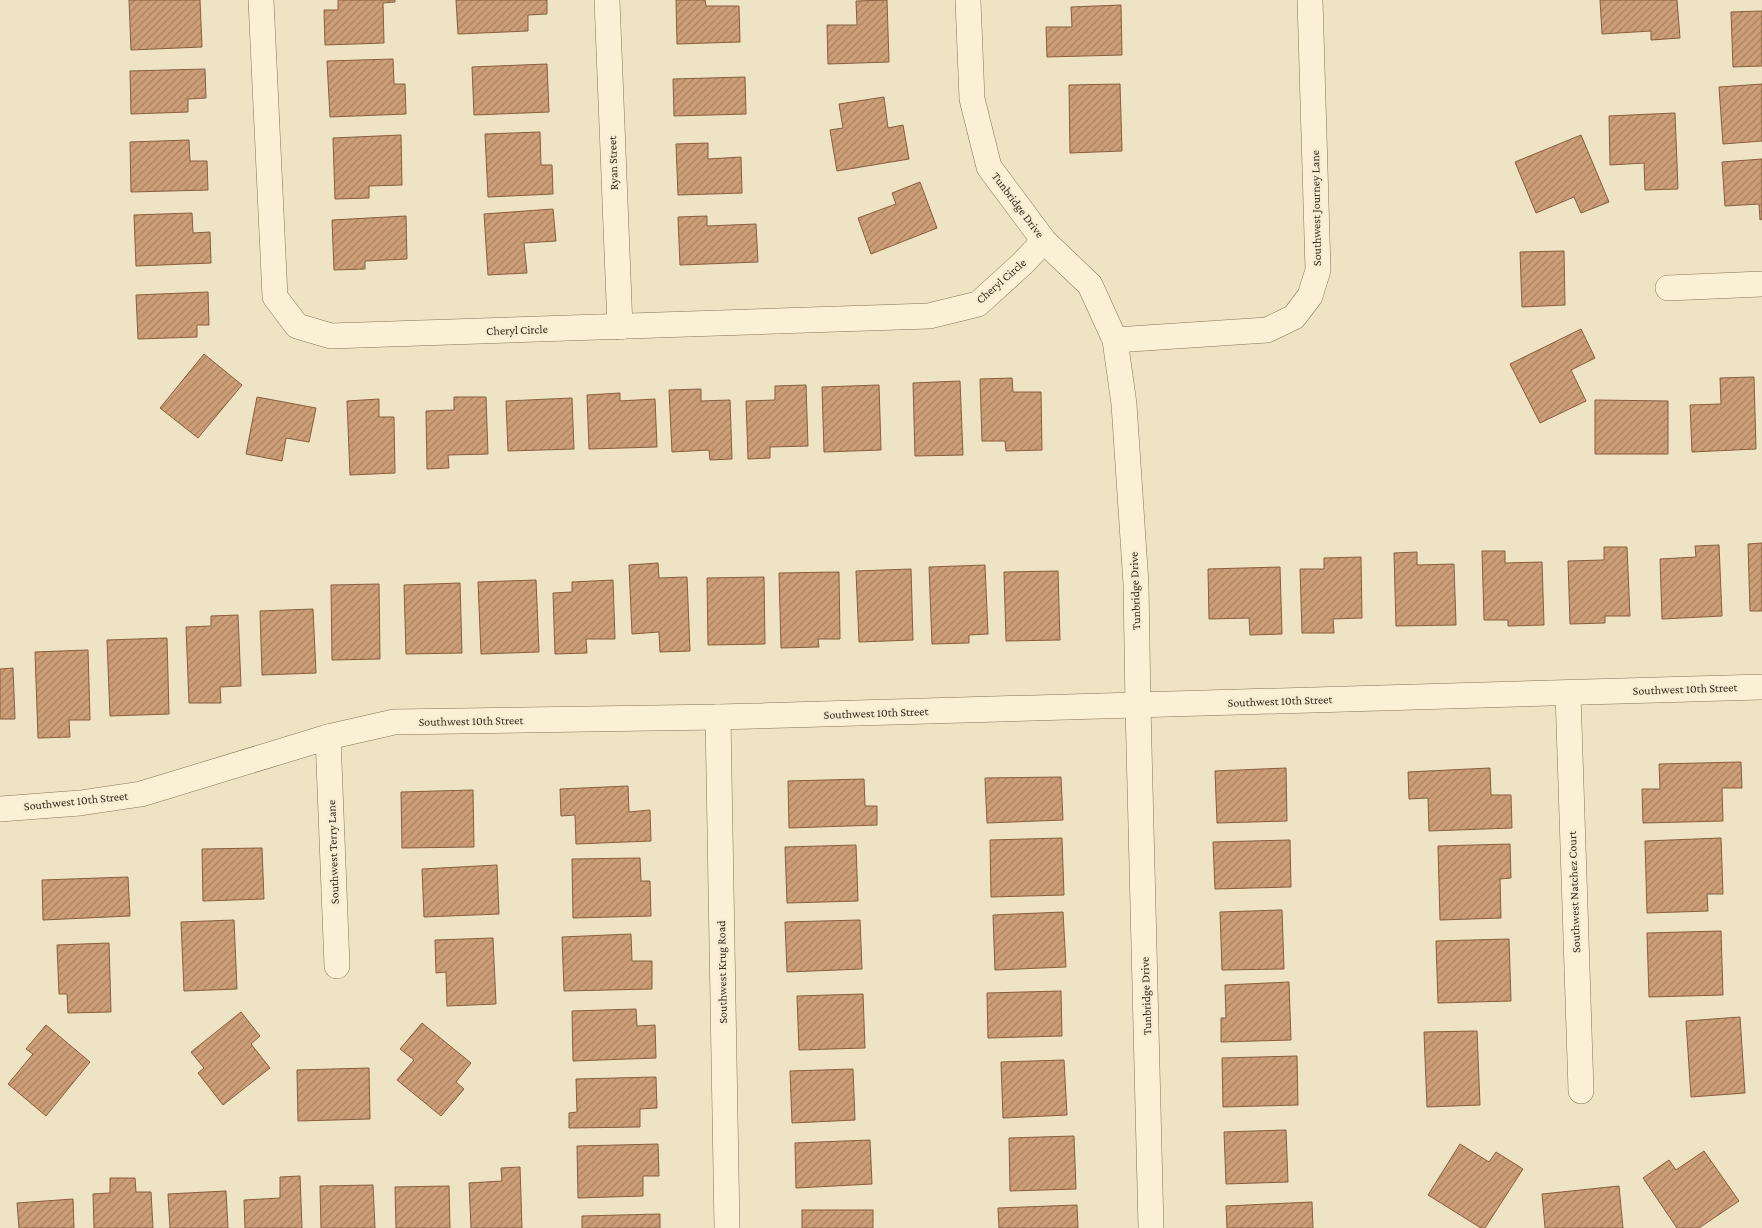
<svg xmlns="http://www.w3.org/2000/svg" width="1762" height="1228" viewBox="0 0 1762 1228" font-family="'Crimson Pro',serif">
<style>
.building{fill:url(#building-hatch);stroke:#885e3f}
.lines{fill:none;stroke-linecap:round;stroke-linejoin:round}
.minor-casing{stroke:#887459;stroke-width:26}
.minor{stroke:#f9f0d5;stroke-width:25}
.labels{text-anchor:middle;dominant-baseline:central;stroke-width:4;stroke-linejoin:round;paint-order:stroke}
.street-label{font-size:12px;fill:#382b1d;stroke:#f6ecd2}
</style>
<defs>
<pattern id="building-hatch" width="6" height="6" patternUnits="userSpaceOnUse" patternTransform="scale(1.25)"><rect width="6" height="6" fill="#cd9e77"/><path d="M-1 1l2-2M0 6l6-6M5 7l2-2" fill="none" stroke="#a78161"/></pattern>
</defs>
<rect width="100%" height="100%" fill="#eee3c2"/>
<g class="building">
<polygon points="129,0 200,0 202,47 131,50"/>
<polygon points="338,0 395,0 395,2 383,3 384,43 325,45 324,10 338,10"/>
<polygon points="456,0 547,0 547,14 528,15 528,31 458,34"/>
<polygon points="676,0 705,0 706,6 739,6 740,42 677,44"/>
<polygon points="887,0 889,62 828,64 827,25 857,25 856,1"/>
<polygon points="1600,0 1677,0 1680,38 1651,40 1651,31 1602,34"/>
<polygon points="1121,5 1122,55 1047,57 1046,27 1072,27 1071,7"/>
<polygon points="1762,11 1762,66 1733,67 1731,12"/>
<polygon points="393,59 394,84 405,84 406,114 330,117 327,61"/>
<polygon points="547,64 549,112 474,115 472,67"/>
<polygon points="205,69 206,98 188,99 188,112 131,114 130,71"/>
<polygon points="745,77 746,114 674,116 673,79"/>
<polygon points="1120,84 1122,151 1070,153 1069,85"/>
<polygon points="1762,84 1762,141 1723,144 1719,87"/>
<polygon points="884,97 888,128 903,125 909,159 837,171 830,130 843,128 839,104"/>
<polygon points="1675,113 1678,189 1645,190 1644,163 1610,165 1609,116"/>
<polygon points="540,132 541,165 552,165 553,194 488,197 485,134"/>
<polygon points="401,135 402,185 369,186 369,198 335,199 333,138"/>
<polygon points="1581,135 1609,202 1581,213 1574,197 1536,213 1515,162"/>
<polygon points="189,140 190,161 207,161 208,190 131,192 130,142"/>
<polygon points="708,143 708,159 741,157 742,193 678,195 676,144"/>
<polygon points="1762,159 1762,219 1760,220 1759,204 1725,206 1722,162"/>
<polygon points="920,182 937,228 871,254 858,218 896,204 892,193"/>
<polygon points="553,209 556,241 524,243 527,273 488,275 484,214"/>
<polygon points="192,213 193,233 210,232 211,263 136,266 134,215"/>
<polygon points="406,216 407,259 365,261 365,269 334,270 332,220"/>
<polygon points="707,216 707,226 756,224 758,262 680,265 678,217"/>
<polygon points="1564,251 1565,305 1522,307 1520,252"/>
<polygon points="208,292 209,325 197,325 197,337 138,339 136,295"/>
<polygon points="1581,329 1595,358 1571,370 1586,401 1540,423 1510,364"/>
<polygon points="204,354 242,385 198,438 160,408"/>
<polygon points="1754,377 1756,449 1692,452 1690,405 1721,404 1720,378"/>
<polygon points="1012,378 1013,392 1041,392 1042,450 1006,451 1005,441 982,441 980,379"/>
<polygon points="960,381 963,455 915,456 913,383"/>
<polygon points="806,385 808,446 770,447 770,458 748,459 746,401 775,400 775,386"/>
<polygon points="879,385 881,450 824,452 822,387"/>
<polygon points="701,389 701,401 730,400 732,459 710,460 709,450 672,452 669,390"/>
<polygon points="620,393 620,401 655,399 657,447 589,449 587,395"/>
<polygon points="257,397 316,408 309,442 286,438 282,461 246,454"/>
<polygon points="454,397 486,397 488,454 448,455 449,468 427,469 426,411 454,410"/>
<polygon points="572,398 574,449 508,451 506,401"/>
<polygon points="379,399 379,417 394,417 395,473 350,475 347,401"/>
<polygon points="1595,400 1668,401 1668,454 1595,454"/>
<polygon points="1762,543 1762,611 1750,611 1748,544"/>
<polygon points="1719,545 1722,616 1662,619 1660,559 1696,557 1695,546"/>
<polygon points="1604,547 1627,547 1630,616 1605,616 1605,623 1570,624 1568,561 1604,560"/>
<polygon points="1482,551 1505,551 1505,563 1542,562 1544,625 1508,626 1508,620 1484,620"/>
<polygon points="1417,552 1417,565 1454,564 1456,625 1396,626 1394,553"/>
<polygon points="1361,557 1362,618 1333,619 1334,633 1302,633 1300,569 1324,569 1324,558"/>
<polygon points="658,563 659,578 687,577 690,651 660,652 659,632 632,634 629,565"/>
<polygon points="985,565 988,634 969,635 969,643 932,644 929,567"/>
<polygon points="1280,567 1282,634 1250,635 1249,618 1209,619 1208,569"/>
<polygon points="911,569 913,640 859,642 856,571"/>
<polygon points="1058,571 1060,640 1006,641 1004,572"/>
<polygon points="839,572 840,639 818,639 819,647 781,648 779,573"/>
<polygon points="764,577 765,644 708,645 707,578"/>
<polygon points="536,580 539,652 481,654 478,582"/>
<polygon points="613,580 615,639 586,639 587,653 555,654 553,593 572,592 572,582"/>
<polygon points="460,583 462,653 406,654 404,585"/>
<polygon points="379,584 380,659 332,660 331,585"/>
<polygon points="313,609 316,673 262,675 260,611"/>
<polygon points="238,615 241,686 220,687 221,703 189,703 186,627 211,626 211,616"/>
<polygon points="167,638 169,714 110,716 107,640"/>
<polygon points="88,650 90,720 69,720 70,737 38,738 35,652"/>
<polygon points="13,668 15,719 0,719 0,669"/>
<polygon points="1741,762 1742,788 1722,788 1723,821 1643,823 1642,789 1660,789 1659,764"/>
<polygon points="1286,768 1287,821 1217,823 1215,771"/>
<polygon points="1490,768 1491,795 1511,795 1512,828 1429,831 1428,798 1409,799 1408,772"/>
<polygon points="1061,777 1063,820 987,823 985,778"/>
<polygon points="864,779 865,806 877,806 877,825 789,828 788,781"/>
<polygon points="628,786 629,812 650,810 651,841 576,844 575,815 561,816 560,789"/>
<polygon points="473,790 474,847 402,848 401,792"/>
<polygon points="1062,838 1064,895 991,897 990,840"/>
<polygon points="1721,838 1723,894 1707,894 1708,911 1647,913 1645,841"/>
<polygon points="1290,840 1291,887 1215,889 1213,842"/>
<polygon points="1510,844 1511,878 1500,879 1501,918 1440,920 1438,846"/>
<polygon points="856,845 858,901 787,903 785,847"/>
<polygon points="262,848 264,899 203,901 202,849"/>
<polygon points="640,858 641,881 650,881 651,916 573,918 572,859"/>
<polygon points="497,865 499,914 424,917 422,869"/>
<polygon points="128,877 130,916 43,920 42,880"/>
<polygon points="1282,910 1284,969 1222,970 1220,912"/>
<polygon points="1063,912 1066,967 995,970 993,915"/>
<polygon points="234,920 237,989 184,991 181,922"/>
<polygon points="860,920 862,969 787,972 785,922"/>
<polygon points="1721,931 1723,995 1649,997 1647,933"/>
<polygon points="631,934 632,961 652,961 652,989 564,991 562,937"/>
<polygon points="493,938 496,1004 447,1006 446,972 436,973 435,940"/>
<polygon points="1509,939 1511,1001 1438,1003 1436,941"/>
<polygon points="109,943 111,1012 68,1013 67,994 59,994 57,945"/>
<polygon points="1289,982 1291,1040 1221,1042 1221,1018 1226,1018 1225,985"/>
<polygon points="1061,991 1062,1036 988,1038 987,993"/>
<polygon points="863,994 865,1048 799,1050 797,996"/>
<polygon points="636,1009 637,1026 655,1025 656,1058 573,1061 572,1011"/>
<polygon points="241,1012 260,1036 251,1044 270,1068 223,1105 198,1073 204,1068 191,1052"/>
<polygon points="1740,1017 1745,1093 1691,1097 1686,1021"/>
<polygon points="422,1023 471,1063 456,1082 464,1089 441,1116 397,1080 414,1060 400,1049"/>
<polygon points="46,1025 90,1062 46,1116 8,1084 33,1054 26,1049"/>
<polygon points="1477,1031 1480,1105 1427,1107 1424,1032"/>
<polygon points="1297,1056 1298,1105 1223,1107 1222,1058"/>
<polygon points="1064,1060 1067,1115 1003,1118 1001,1062"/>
<polygon points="369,1068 370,1119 298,1121 297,1070"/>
<polygon points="853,1069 855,1120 792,1123 790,1071"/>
<polygon points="656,1077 657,1108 640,1109 640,1127 569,1128 569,1113 577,1112 576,1079"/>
<polygon points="1286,1130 1288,1182 1226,1184 1224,1132"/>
<polygon points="1074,1136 1076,1189 1010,1191 1009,1138"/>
<polygon points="870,1140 872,1184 796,1188 795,1143"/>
<polygon points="658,1144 659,1176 643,1176 643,1196 578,1198 577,1146"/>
<polygon points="1460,1144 1489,1162 1496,1152 1523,1169 1485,1228 1481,1228 1428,1195"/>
<polygon points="1704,1151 1739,1201 1699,1228 1677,1228 1643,1178 1669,1160 1676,1170"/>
<polygon points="520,1167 522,1228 471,1228 469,1183 502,1181 501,1168"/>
<polygon points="300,1176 302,1228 245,1228 244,1200 280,1198 280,1177"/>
<polygon points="110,1178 135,1178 136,1192 151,1192 153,1228 94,1228 93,1194 110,1193"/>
<polygon points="373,1185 375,1228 321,1228 320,1186"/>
<polygon points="449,1186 450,1228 396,1228 395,1187"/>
<polygon points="1619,1186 1623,1228 1545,1228 1542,1194"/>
<polygon points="226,1191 228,1228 170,1228 168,1194"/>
<polygon points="73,1199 74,1228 19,1228 17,1203"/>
<polygon points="1312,1202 1313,1228 1227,1228 1226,1206"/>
<polygon points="1077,1205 1078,1228 999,1228 998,1208"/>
<rect x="802" y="1210" width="71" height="18"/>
<polygon points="660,1214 660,1228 582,1228 582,1216"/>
</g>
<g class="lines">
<defs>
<g id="minor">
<polyline points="261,0 275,297 297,326 331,336 929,316 978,304 1022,264 1044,241"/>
<polyline points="607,0 620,327"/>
<polyline points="968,0 972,99 989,167 1044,241 1090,285 1115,340 1124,404 1136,584 1138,706 1151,1228"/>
<polyline points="1668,288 1762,284"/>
<polyline points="1115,340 1267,330 1294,317 1310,296 1318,270 1310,0"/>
<polyline points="1568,693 1581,1091"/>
<polyline points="718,717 727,1228"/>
<polyline points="328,737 337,966"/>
<polyline points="0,809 80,803 141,794 328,737 394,722 718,717 1762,687"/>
</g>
</defs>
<use href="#minor" class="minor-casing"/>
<use href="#minor" class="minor"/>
</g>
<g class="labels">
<g class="street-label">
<text transform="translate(613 163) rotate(-92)">Ryan Street</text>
<text transform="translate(1018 205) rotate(53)">Tunbridge Drive</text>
<text transform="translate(1316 208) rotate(-91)">Southwest Journey Lane</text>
<text transform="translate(1001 281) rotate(-41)">Cheryl Circle</text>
<text transform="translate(517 330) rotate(-2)">Cheryl Circle</text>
<text transform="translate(1135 591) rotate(-92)">Tunbridge Drive</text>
<text transform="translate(1685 689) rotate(-2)">Southwest 10th Street</text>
<text transform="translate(1280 701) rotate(-2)">Southwest 10th Street</text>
<text transform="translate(876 713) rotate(-2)">Southwest 10th Street</text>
<text transform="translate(471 721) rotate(-1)">Southwest 10th Street</text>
<text transform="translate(76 801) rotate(-6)">Southwest 10th Street</text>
<text transform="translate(333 852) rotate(-92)">Southwest Terry Lane</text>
<text transform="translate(1574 892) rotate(-92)">Southwest Natchez Court</text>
<text transform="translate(722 972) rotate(-91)">Southwest Krug Road</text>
<text transform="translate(1146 996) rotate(-92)">Tunbridge Drive</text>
</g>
</g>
</svg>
